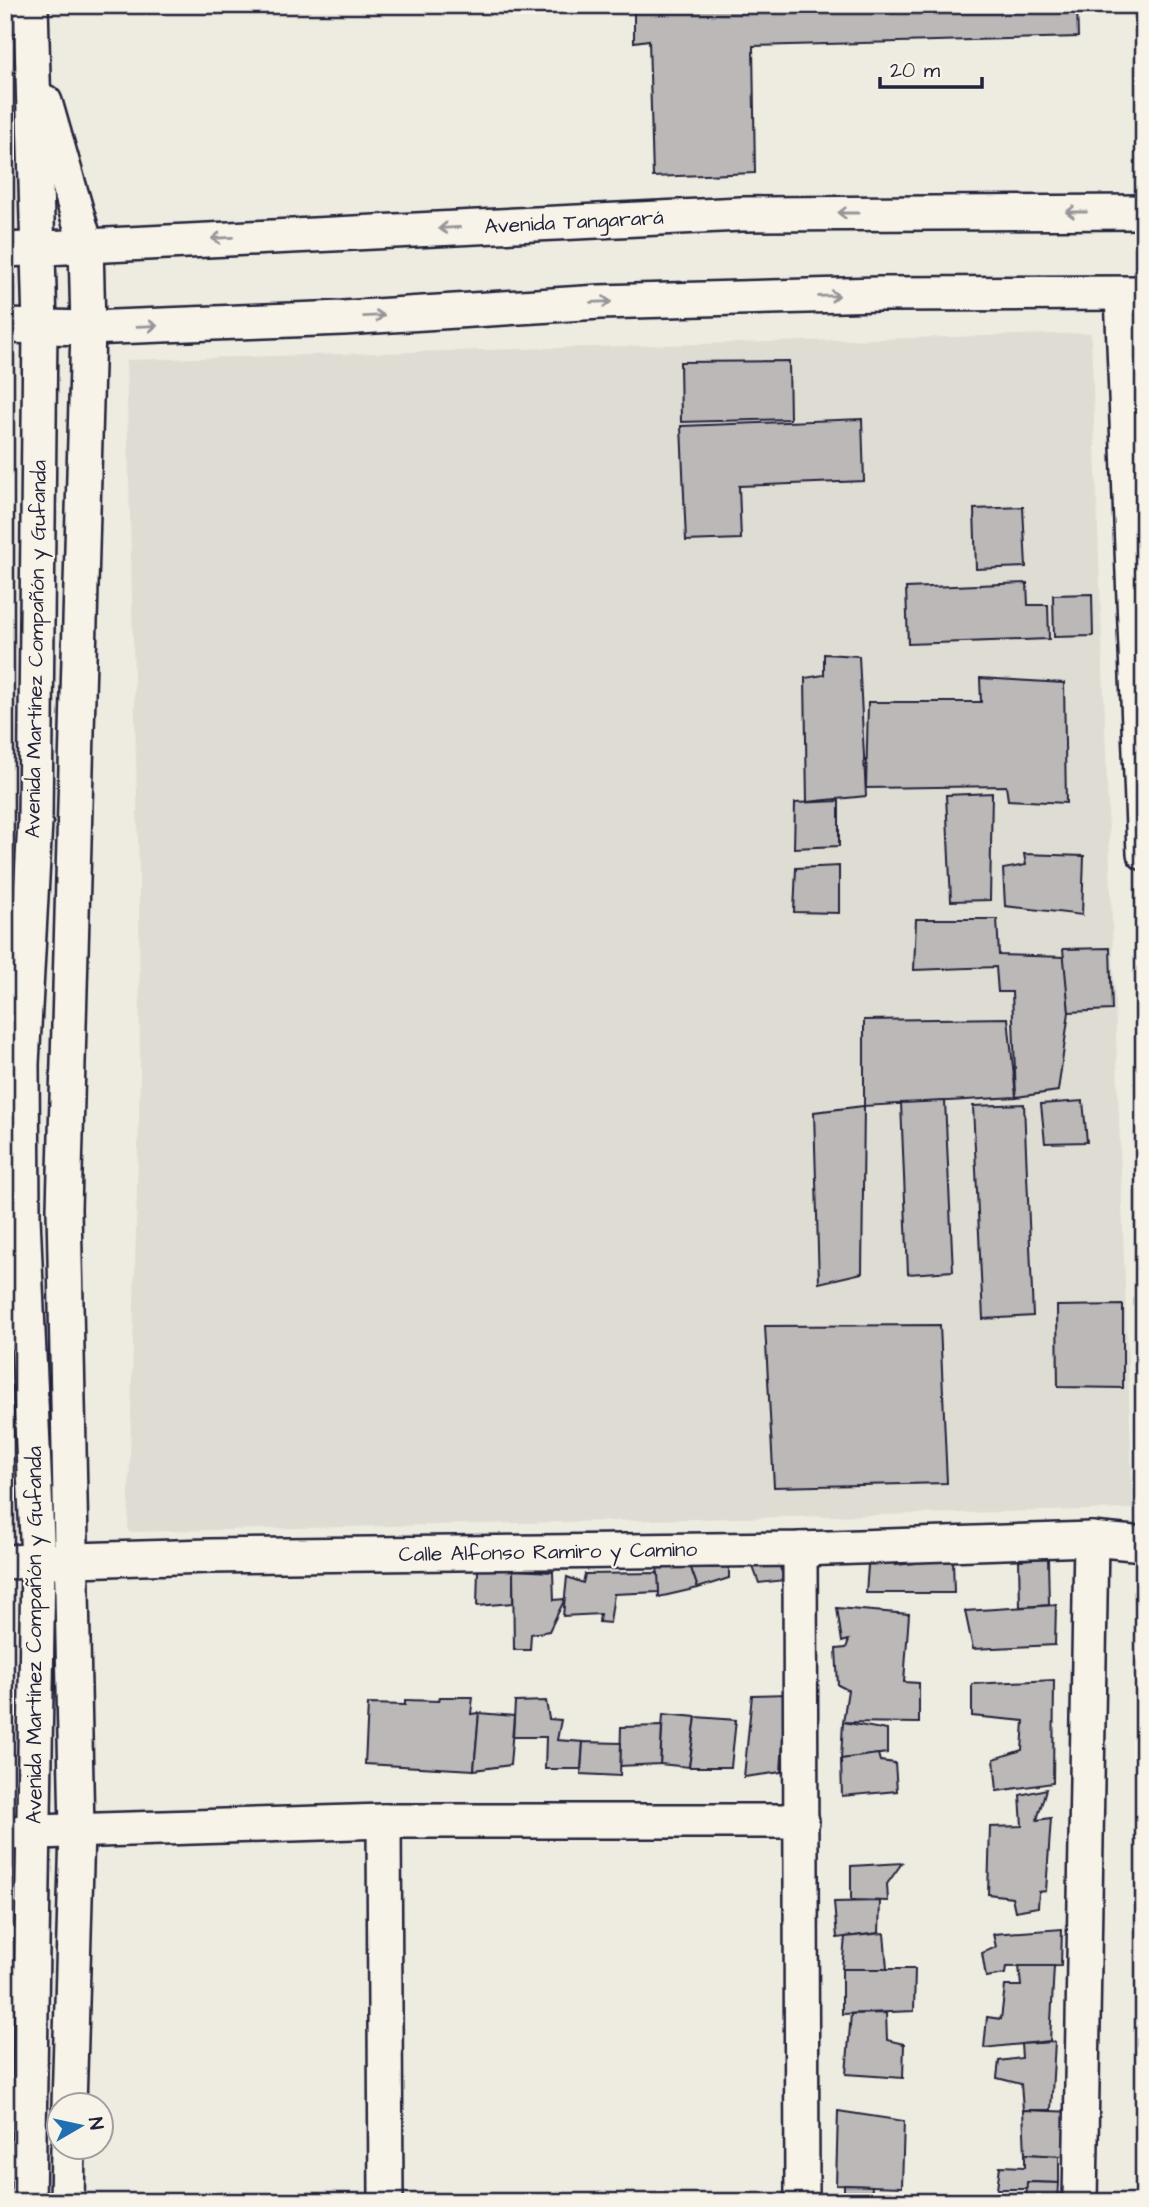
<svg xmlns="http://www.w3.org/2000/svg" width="1149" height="2207" viewBox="0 0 1149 2207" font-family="'Architects Daughter',sans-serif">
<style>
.built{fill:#dfdcd4}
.building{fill:#bbb8b7;stroke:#22223b;stroke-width:2}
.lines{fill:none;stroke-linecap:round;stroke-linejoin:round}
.minor-casing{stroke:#22223b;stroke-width:38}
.minor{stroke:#f7f3e8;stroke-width:33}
.oneway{stroke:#97959a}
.labels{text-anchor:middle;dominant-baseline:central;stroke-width:5;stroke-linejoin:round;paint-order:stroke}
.street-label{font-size:21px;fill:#22223b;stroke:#f7f3e8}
</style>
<rect width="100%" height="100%" fill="#eeebe1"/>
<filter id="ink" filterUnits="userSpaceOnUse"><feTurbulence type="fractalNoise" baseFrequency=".0143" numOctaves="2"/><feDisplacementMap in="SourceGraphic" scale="14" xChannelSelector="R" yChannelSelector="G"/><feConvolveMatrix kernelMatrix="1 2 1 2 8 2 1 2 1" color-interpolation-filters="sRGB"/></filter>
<g filter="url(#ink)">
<polygon class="built" points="1091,333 1133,1509 128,1532 140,1077 139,879 126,360"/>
<g class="building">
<polygon points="634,5 1077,5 1078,37 753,46 755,173 653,177 649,40 634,42"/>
<polygon points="789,361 790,419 681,422 680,362"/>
<polygon points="862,419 864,481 739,486 741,539 686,541 681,426"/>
<polygon points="1023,507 1026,567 976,569 974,509"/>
<polygon points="1027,583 1028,605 1048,605 1049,639 908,644 906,588"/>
<polygon points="1092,594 1093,636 1054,637 1053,595"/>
<polygon points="824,654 859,656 866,796 807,802 805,678 824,675"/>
<polygon points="980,678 1064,683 1066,803 1008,800 1006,786 866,788 868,702 981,702"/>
<polygon points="992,793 990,900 951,901 946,795"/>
<polygon points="839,801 839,846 794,848 795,803"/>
<polygon points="1024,854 1084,856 1082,915 1005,906 1003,869 1026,865"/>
<polygon points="839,866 839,913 794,912 796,868"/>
<polygon points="916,919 997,919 999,955 1065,957 1069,1012 1058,1091 1016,1097 1012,992 998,992 996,967 914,970"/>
<polygon points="1110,948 1112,1010 1069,1012 1063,949"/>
<polygon points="1008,1018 1016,1097 864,1106 864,1020"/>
<polygon points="945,1101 953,1271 908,1274 901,1103"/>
<polygon points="1083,1101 1087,1142 1045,1143 1041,1104"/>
<polygon points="1024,1104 1033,1316 983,1319 973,1106"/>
<polygon points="864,1106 862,1273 819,1283 814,1112"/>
<polygon points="1123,1305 1123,1388 1058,1387 1057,1306"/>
<polygon points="940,1325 947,1483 774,1487 765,1326"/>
<polygon points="898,1546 895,1565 953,1559 954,1593 866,1593 869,1552"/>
<polygon points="1048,1558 1049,1605 1020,1607 1019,1560"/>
<polygon points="657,1564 691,1568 698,1588 659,1597"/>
<polygon points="779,1565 785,1580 759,1583 753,1567"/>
<polygon points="729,1567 729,1578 698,1588 691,1568"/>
<polygon points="478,1569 513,1570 513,1603 477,1606"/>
<polygon points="513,1570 553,1572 554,1600 565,1599 549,1631 531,1634 530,1650 514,1650"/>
<polygon points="658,1573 659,1592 614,1594 610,1623 599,1622 600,1614 563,1616 567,1577 583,1583 585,1574"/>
<polygon points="1056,1605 1055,1645 973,1649 965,1611"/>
<polygon points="837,1608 909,1614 904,1682 919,1683 919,1723 843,1722 848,1690 838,1685 836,1649 846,1648 849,1640 842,1642"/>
<polygon points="1054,1680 1053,1783 997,1791 994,1759 1022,1750 1024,1721 972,1716 972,1684"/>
<polygon points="786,1694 781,1772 744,1777 752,1695"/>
<polygon points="440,1697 473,1697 471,1714 479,1713 474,1770 365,1764 368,1704 405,1705 405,1700 439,1701"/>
<polygon points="546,1701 549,1719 561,1720 557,1740 583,1742 581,1769 545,1769 546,1737 513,1737 515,1702"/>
<polygon points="479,1713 514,1716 510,1765 474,1770"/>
<polygon points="663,1714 696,1717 689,1767 660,1764"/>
<polygon points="696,1717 736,1720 731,1767 689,1767"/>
<polygon points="843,1722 887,1730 887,1753 841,1759"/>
<polygon points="662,1726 660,1764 620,1766 621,1727"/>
<polygon points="583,1742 621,1743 620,1776 581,1774"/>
<polygon points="878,1754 880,1761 895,1763 897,1791 842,1796 841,1759"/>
<polygon points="1046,1789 1037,1820 1051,1818 1046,1891 1039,1892 1038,1907 1015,1911 1012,1897 988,1894 990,1827 1022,1826 1020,1795"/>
<polygon points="902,1863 887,1884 888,1901 851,1900 851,1866"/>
<polygon points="880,1901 879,1933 837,1938 834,1902"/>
<polygon points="1062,1929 1061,1966 1006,1967 1005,1974 986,1977 982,1953 996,1947 993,1934"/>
<polygon points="884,1933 887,1969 842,1969 845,1937"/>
<polygon points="1019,1966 1054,1966 1050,2041 984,2048 987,2017 1001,2019 1005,1986 1021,1986"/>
<polygon points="842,1969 915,1969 914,2011 842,2014"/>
<polygon points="886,2013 887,2040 904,2044 903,2078 846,2074 851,2014"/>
<polygon points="1055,2042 1051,2110 1023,2110 1021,2084 997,2078 999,2061 1022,2058 1021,2044"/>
<polygon points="1023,2110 1075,2112 1073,2154 1059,2156 1025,2154"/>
<polygon points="838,2111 904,2121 902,2187 836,2185"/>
<polygon points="1025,2154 1059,2156 1059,2183 1027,2182 1027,2189 997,2189 1000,2166 1025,2167"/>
<polygon points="1027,2182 1059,2183 1058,2202 1026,2202"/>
<polygon points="844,2185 872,2186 871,2202 844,2202"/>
</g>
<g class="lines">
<defs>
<g id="minor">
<polyline points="45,102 86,245 88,328 64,1209 77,1831 69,2106"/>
<polyline points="5,250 741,214 1144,212"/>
<polyline points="1122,294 1144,853"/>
<polyline points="5,326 88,328 343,318 600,302 879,294 1144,293"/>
<polyline points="800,1549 802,2202"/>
<polyline points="5,1562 210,1556 800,1549 1091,1539 1144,1544"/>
<polyline points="384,1821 386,2202"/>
<polyline points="5,1833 384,1821 802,1821"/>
<polyline points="28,2202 38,1561 23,1217 22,1064 35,822 40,326 31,5"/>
<polyline points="67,2202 68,2148"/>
<polyline points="1080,2202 1091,1539"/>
</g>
</defs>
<use href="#minor" class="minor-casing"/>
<use href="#minor" class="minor"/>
</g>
<defs><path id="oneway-shaft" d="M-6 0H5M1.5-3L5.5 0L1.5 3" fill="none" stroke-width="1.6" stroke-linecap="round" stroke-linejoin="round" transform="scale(1.75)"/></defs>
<g class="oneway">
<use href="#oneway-shaft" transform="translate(1076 212) rotate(180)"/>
<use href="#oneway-shaft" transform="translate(848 213) rotate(180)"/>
<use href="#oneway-shaft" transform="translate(449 228) rotate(177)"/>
<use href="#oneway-shaft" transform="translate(222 238) rotate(177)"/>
<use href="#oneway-shaft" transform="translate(829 296) rotate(-2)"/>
<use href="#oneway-shaft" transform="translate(601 302) rotate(-2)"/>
<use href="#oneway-shaft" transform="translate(374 316) rotate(-3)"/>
<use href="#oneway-shaft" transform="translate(147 326) rotate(-2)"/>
</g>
</g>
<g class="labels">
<g class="street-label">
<text transform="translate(574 222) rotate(-3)">Avenida Tangarará</text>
<text transform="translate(36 649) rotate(-89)">Avenida Martínez Compañón y Gufanda</text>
<text transform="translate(548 1552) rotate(-1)">Calle Alfonso Ramiro y Camino</text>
<text transform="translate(34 1635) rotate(-90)">Avenida Martínez Compañón y Gufanda</text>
</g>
</g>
<rect width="1149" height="2207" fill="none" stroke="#f7f3e8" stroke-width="28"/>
<rect x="14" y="14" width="1121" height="2179" fill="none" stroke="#22223b" stroke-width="2.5" filter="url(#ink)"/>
<g transform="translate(80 2126) rotate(81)"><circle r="33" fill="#f7f3e8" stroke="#a29fa3" stroke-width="2"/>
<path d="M0-5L12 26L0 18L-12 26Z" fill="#1f6fb2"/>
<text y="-10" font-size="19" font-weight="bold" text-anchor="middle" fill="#22223b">N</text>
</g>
<path d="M880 77v10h102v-10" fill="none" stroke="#22223b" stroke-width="3.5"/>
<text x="890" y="77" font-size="21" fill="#22223b" stroke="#f7f3e8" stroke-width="5" paint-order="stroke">20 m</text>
</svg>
